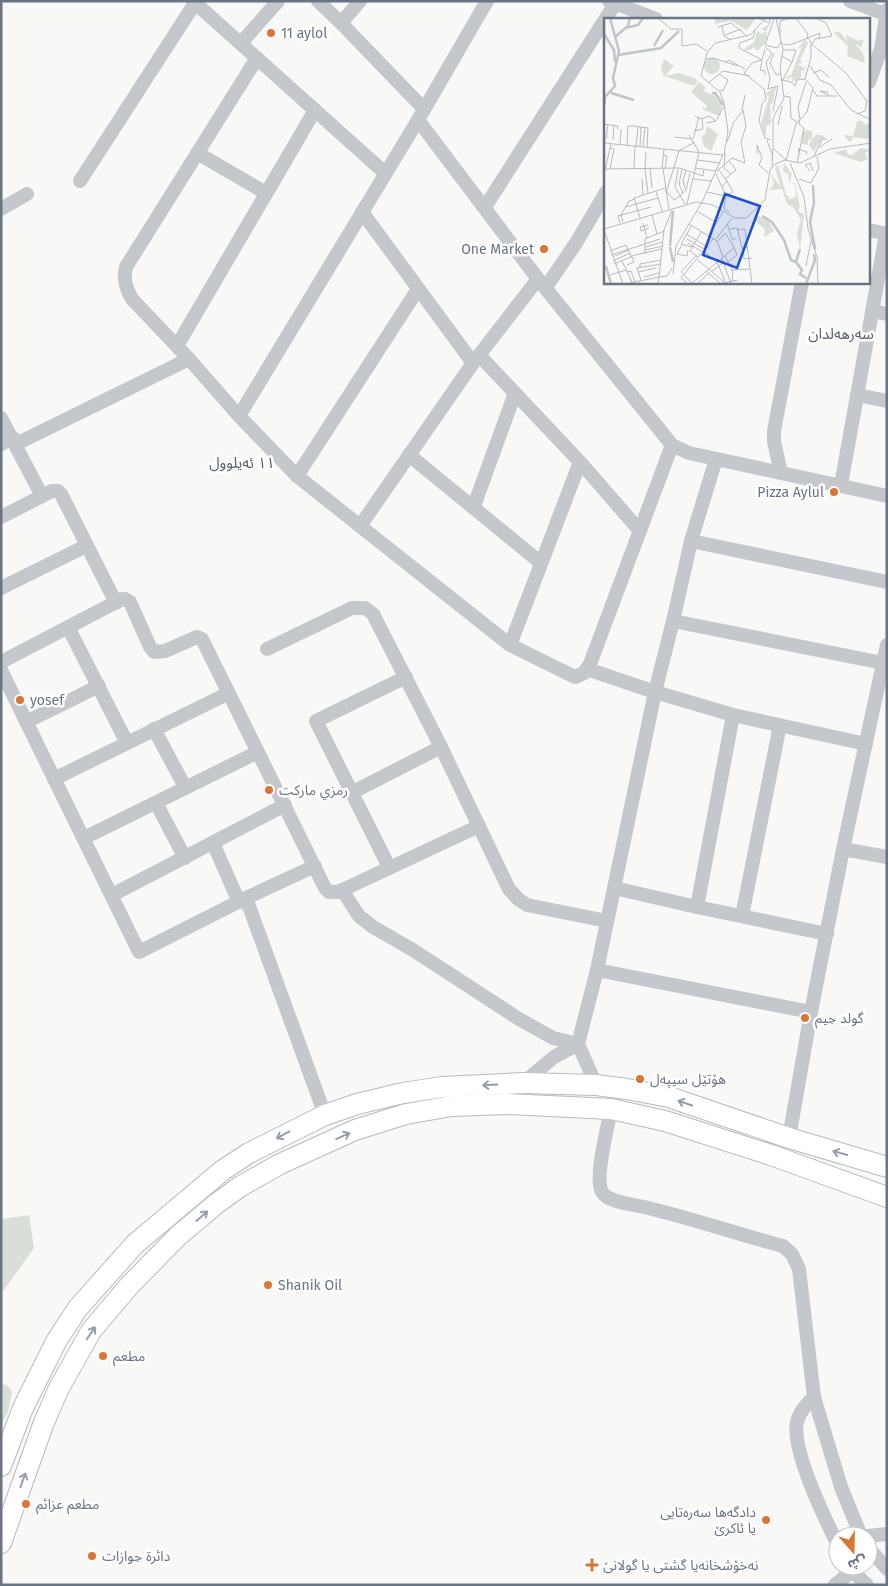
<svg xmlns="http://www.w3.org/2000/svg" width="888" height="1586" viewBox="0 0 888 1586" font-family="'Fira Sans','Noto Sans Arabic',sans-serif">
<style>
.green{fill:#d9dfd7}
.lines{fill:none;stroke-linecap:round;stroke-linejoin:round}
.highway-casing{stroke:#b7b9bd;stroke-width:22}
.minor{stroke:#c4c7cb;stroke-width:14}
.highway{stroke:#fff;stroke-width:20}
.oneway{stroke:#969eaa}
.poi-dot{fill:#da7535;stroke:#fff;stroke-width:2}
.labels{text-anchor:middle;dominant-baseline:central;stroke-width:5;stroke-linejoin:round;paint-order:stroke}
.poi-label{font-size:14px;fill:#697485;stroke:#fff;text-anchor:start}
.neighbourhood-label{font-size:15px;fill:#575f6b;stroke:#fff}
.inset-river{fill:none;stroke:#bec6cc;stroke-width:2.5}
.inset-road{fill:none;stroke:#b6bbc2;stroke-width:1}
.view{fill:#1d4ed8;fill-opacity:0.15;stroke:#1d4ed8;stroke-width:2.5}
.inset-edge{fill:none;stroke:#697485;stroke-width:2.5}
</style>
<rect width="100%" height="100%" fill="#f8f8f6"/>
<g class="green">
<polygon points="29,1215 34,1248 1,1294 1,1219"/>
<polygon points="3,1384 8,1386 12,1392 8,1412 1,1425 1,1386"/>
</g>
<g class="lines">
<defs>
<g id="highway">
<polyline points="1,1466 23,1408 57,1340 78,1308 135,1244 223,1170 249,1153 325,1115 357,1104 403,1093 442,1087 523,1083 596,1085 627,1089 669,1097 789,1138 887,1167"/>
<polyline points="1,1543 43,1425 58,1390 91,1331 129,1286 178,1236 216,1204 241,1186 280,1164 355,1130 406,1114 452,1106 506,1104 611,1109 665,1121 771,1155 887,1197"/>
</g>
</defs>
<use href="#highway" class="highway-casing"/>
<g class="minor">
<polyline points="193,1 385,173"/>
<polyline points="318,1 341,23 424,109"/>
<polyline points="609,1 656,19"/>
<polyline points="850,1 885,14"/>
<polyline points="341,23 360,1"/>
<polyline points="241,43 278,1"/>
<path d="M257 58 126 267C123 279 126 288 132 299L189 359 239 416 297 476 510 645 575 677 584 673 590 664 672 445"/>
<polyline points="869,82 881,49 887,10"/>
<polyline points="418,120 538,279 672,445 689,453 887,496"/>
<polyline points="197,153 266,193"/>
<polyline points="80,181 195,3"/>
<polyline points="485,207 615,4"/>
<polyline points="1,209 27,194"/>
<polyline points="362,212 473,363"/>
<polyline points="869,230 887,234"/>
<polyline points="546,287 576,243 606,192"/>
<polyline points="872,311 887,314"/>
<polyline points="177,346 315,110"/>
<polyline points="479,355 580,462 640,531"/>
<polyline points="857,395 887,401"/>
<polyline points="239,416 418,120 487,1"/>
<polyline points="1,418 42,496"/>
<polyline points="1,444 13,438"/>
<polyline points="16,444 189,359"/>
<polyline points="409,455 541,563"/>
<polyline points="781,472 774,442 774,431 802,282"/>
<polyline points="297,476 418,289"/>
<polyline points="841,485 886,234"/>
<polyline points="474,506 515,393"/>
<polyline points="1,517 52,491 58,491 61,494 116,603"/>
<polyline points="360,526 473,363 538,279"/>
<polyline points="691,541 887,582"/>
<polyline points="1,588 86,546"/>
<polyline points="673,621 883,663"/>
<polyline points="68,627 127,743"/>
<polyline points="510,645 580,462"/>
<polyline points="267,649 352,608 365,608 373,614 441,747 509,889 518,899 527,905 607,921"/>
<polyline points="1,662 122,599 125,599 130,602 150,647 154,652 165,651 197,637 202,639 325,888 329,892 338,892 479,826"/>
<polyline points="587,669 655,692 733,715 866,744"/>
<polyline points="1,670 139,952 246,898 315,866"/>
<polyline points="26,722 99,686"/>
<polyline points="154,729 185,787"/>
<polyline points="54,779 229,693"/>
<polyline points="351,793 441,747"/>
<polyline points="156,803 185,858"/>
<polyline points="84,838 258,752"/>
<polyline points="213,843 239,902"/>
<polyline points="843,849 887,857"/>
<polyline points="389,867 316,721 406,677"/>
<polyline points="614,888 697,907 827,934"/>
<polyline points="342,890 359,916 373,927 413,950 519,1019 553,1038 578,1044"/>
<polyline points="112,895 285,805"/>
<polyline points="246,898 325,1115"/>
<polyline points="697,907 733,715"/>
<polyline points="742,916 780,725"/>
<polyline points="597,970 811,1012"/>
<polyline points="523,1083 554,1057 578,1044"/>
<polyline points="596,1085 578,1044 597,970 655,692 673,621 691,541 716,459"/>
<path d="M611 1109C608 1126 594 1178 602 1192 609 1203 632 1204 644 1207 691 1218 737 1234 783 1246L792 1254 799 1269 814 1397 841 1487 861 1536"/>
<polyline points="789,1138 811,1012 843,849 887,645"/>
<path d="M814 1397C807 1404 799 1412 797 1422 791 1449 825 1519 838 1545"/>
<polyline points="868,1536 887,1534"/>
<polyline points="868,1547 887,1569"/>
<polyline points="849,1566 852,1571 867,1585"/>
<polyline points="835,1585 852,1571"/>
</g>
<use href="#highway" class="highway"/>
</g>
<defs><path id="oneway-shaft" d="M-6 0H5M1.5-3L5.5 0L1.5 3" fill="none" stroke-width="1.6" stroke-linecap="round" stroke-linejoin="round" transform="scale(1.25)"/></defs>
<g class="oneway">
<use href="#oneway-shaft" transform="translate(490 1085) rotate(177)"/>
<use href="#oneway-shaft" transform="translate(685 1103) rotate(-161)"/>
<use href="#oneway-shaft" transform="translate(283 1135) rotate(152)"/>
<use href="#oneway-shaft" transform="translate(343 1136) rotate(-24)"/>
<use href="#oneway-shaft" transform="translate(840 1153) rotate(-164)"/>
<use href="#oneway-shaft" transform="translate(202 1216) rotate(-41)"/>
<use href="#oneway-shaft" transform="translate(91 1333) rotate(-56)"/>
<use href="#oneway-shaft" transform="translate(23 1480) rotate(-70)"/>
</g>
<g class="poi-dot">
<circle cx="271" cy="33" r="5"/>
<circle cx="544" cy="249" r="5"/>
<circle cx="834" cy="492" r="5"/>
<circle cx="20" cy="700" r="5"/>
<circle cx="269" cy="790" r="5"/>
<circle cx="805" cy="1018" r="5"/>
<circle cx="640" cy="1079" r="5"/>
<circle cx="268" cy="1285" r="5"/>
<circle cx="103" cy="1356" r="5"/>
<circle cx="26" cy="1504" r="5"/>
<circle cx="766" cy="1520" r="5"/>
<circle cx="92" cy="1556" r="5"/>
<path d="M589.5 1557.5h5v5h5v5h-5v5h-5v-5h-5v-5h5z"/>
</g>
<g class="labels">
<g class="poi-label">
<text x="281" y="33">11 aylol</text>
<text x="534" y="249" text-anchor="end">One Market</text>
<text x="824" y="492" text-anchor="end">Pizza Aylul</text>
<text x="30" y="700">yosef</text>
<text x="279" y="790">رمزي ماركت</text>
<text x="815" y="1018">گولد جیم</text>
<text x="650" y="1079">ھۆتێل سیپەل</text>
<text x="278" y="1285">Shanik Oil</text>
<text x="113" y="1356">مطعم</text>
<text x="36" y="1504">مطعم عزائم</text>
<text x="756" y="1512" text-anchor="end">دادگەها سەرەتایی<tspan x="756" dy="16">یا ئاکرێ</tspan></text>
<text x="102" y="1556">دائرة جوازات</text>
<text x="603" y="1565">نەخۆشخانەیا گشتی یا گولانێ</text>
</g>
<g class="neighbourhood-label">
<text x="841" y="334">سەرهەلدان</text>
<text x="242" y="463">١١ ئەیلوول</text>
</g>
</g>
<g transform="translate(604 18)">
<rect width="266" height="266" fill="#f8f8f6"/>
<path d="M111 0H152L143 12 127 3 111 6ZM167 5 162 13 164 22H160L162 24 153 33 149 29 147 32H139L150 24 153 13 158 16 161 13 157 11ZM235 13 243 23 242 17 254 23 260 21 257 29 250 25 259 35 261 45 243 38 244 28 230 15ZM201 21 204 25 196 42 199 45 193 46 200 50 202 48 201 52 197 53V60L188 64 189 59H185V62L182 59 187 57 198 28 193 32ZM100 48a8 8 0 1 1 16 0a8 8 0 1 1-16 0ZM60 41 70 48 60 59 57 50ZM75 55 90 60 94 63 90 68 61 58ZM95 64 102 70 99 73 110 77 118 87 116 98 99 92V88L101 91 103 88 87 74ZM172 68 169 85 166 86 167 105 162 109V120L157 105 165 79 161 76ZM253 103H258L261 107 266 104V117L264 121 248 119 249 122 245 124 240 117 249 118ZM103 108 114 116 107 133 100 128 97 118 101 117ZM202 112 208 113V121L213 116 220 118 210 134 205 127 208 121 204 122V127L198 126V115ZM257 130 266 132 261 135 264 141 257 144 229 135 243 131V136L248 137ZM180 145 188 156 186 163 191 166 196 189 194 193 200 196 196 232 193 215 197 202 189 189 183 186 178 171 166 172 170 165 166 156 177 169 171 150 174 147 182 176 186 181 192 179 191 167 185 163 184 153 183 156 179 153ZM154 198 165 203 170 213 160 219 161 211 150 202Z" fill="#d9dfd7"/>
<path class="inset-river" d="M22 10 34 7 39 0M0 16 10 32 11 44M11 19 24 8 26 0M50 28 59 12M14 37 57 30 75 13M7 75 30 82M108 75H111L119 87M0 88 1 79 11 68 9 60 15 33 6 0M209 167 210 185 206 204 211 231M158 198 168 204 180 222 187 242 192 244M66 228 69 193M66 229 69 244M196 231 192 244 198 252 196 256 202 260M2 248 7 266M202 266 211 242 210 236"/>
<path class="inset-road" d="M54 0 67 11H78V28L92 26 103 33M154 0 165 5 167 0M118 8 120 18 127 22M114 9 127 5 143 18M151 12 149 20 136 25 135 30 158 42M121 17 137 11M176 17V3L186 0M179 26 186 27 216 15 215 20M161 27 170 1M161 27 173 30 177 24M209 27 242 55 263 83 261 93 253 96M207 28 211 21 228 18 222 5 212 0M161 29 168 35 162 45 166 60 164 71M179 32H192L188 44M170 35 166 45 172 57 177 56M178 38 188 44 179 62M101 41 109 40 134 48M158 43 156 52 161 53V57M122 45 124 42 141 51M206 48 216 62M140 55 160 71 162 81 158 86 155 103 161 120 167 122M140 55 148 45 158 42 161 31M209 55 217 52 225 59M115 56 124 62 119 73 116 72M178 62 187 64 191 68 193 62 201 61M216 62 227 67 247 92 267 102M104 65 119 53 146 58M163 71 174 68 169 93M209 72 213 78H233M224 74 216 73 225 77M180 78 186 79 187 100 193 104M138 92 141 77M91 98 97 101 105 98 112 103M196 101 194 89 202 64M102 105 112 103 120 88M0 106 14 108V111M174 107 178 88M90 113 99 111 98 101M70 119 88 121M2 121 4 106M89 121 95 99M9 122 10 107M163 122 169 139M123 124 130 104 139 92 142 108 137 124 141 145M0 125 119 137 98 184M16 126 17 111M23 128 24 108H30L44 110 43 130M32 129 34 109M36 129 37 109M39 129 41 109M169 129V100L180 80 176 49 179 32 172 0M169 130 182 142M214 130 228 121M121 135 120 150 127 156M153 136V127L158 140 155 147 164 155M196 136 194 131 203 134 202 137M60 137 63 138 61 151M120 137 124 113 120 85 116 74 97 58 103 35 111 25 146 17 162 0M210 138 219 120 223 122M93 142 116 145M182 143 192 106 203 94 209 70 201 61 207 39V24L203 20 204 16 192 0M186 145 200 179 204 211 213 239 214 266M193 145 200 110 195 106 196 101M168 148 169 130M91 150 112 153M1 151 75 150 99 158 100 151M6 151 10 131 6 130M30 151 31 128M41 151 44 175M41 151 42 134M46 151 48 170M58 151 60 131M59 151 65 191M74 151 71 169 81 186M78 151 75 166 79 175M115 152 123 163 118 169M113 153 128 140 141 145M206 153 201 147 206 145 209 153M0 156 7 126M112 156 122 178 120 190 125 194M38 161 39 177M89 161 108 163M121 161 132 152 125 143M195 161 207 165 215 150 213 139M81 171 79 162 82 153M61 172 70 182 76 178M52 173 58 193M103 174 122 178M62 175 75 133 91 124M123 177 129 174 123 163M76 178 82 172 86 155M83 186 95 134 85 117M21 189 54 180M94 194 113 205M48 197 53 216M36 200 30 180 61 170M19 204 17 197 25 183 31 181M16 205 14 198 47 189M39 205 43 220M123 205 128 221H132M85 206 113 223 119 239M44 207 36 209 37 213 45 210M88 207 77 226 88 229M0 211 92 184 109 187 131 200H142L161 182 166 152 171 146 181 142 196 145 226 131 267 125M126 211 133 210 138 230 144 229M0 212 19 266M133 212 141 211 148 266M82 216 105 230M105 217 119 194M83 221 100 231M112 221 128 200M114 223 121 215 129 227 133 237 124 244M84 225 100 235M78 227 73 236 83 238 84 232M41 229 59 224M139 230 140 241 148 240M41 232 59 228M6 233 22 227 30 244 23 247M101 234 113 244M41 236V221L60 213M7 237 56 221M11 238 25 232M121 238 129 254 128 263M94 239 86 233 98 213M118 240 127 266M94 242 120 264M9 243 26 235M18 243 28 264M113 244 121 263M10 246 31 237 58 231M202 248 207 223M36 249V246L57 242M128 252 146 251M102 253 116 265M108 253 120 244M23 254 27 253 31 264M34 254 52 250M69 256 72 228 98 184M6 257 22 252M40 259 55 255M55 259 60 212 68 192M37 262 33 250 57 246M88 265 77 254 92 238M21 266 55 259M54 266 55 259 63 258 68 250M84 266 77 260 110 220M87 266 130 230M93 266 105 255M114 266 134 262"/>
<path class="view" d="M121 176 156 188 133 250 99 237Z"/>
<rect width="266" height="266" class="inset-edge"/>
</g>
<rect width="888" height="1586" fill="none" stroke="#697485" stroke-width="5"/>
<g transform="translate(853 1551) rotate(160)"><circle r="24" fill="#ffffff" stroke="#c3c7ce"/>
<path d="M0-4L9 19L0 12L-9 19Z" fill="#da7535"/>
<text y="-8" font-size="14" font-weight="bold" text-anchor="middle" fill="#697485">ش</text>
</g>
</svg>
